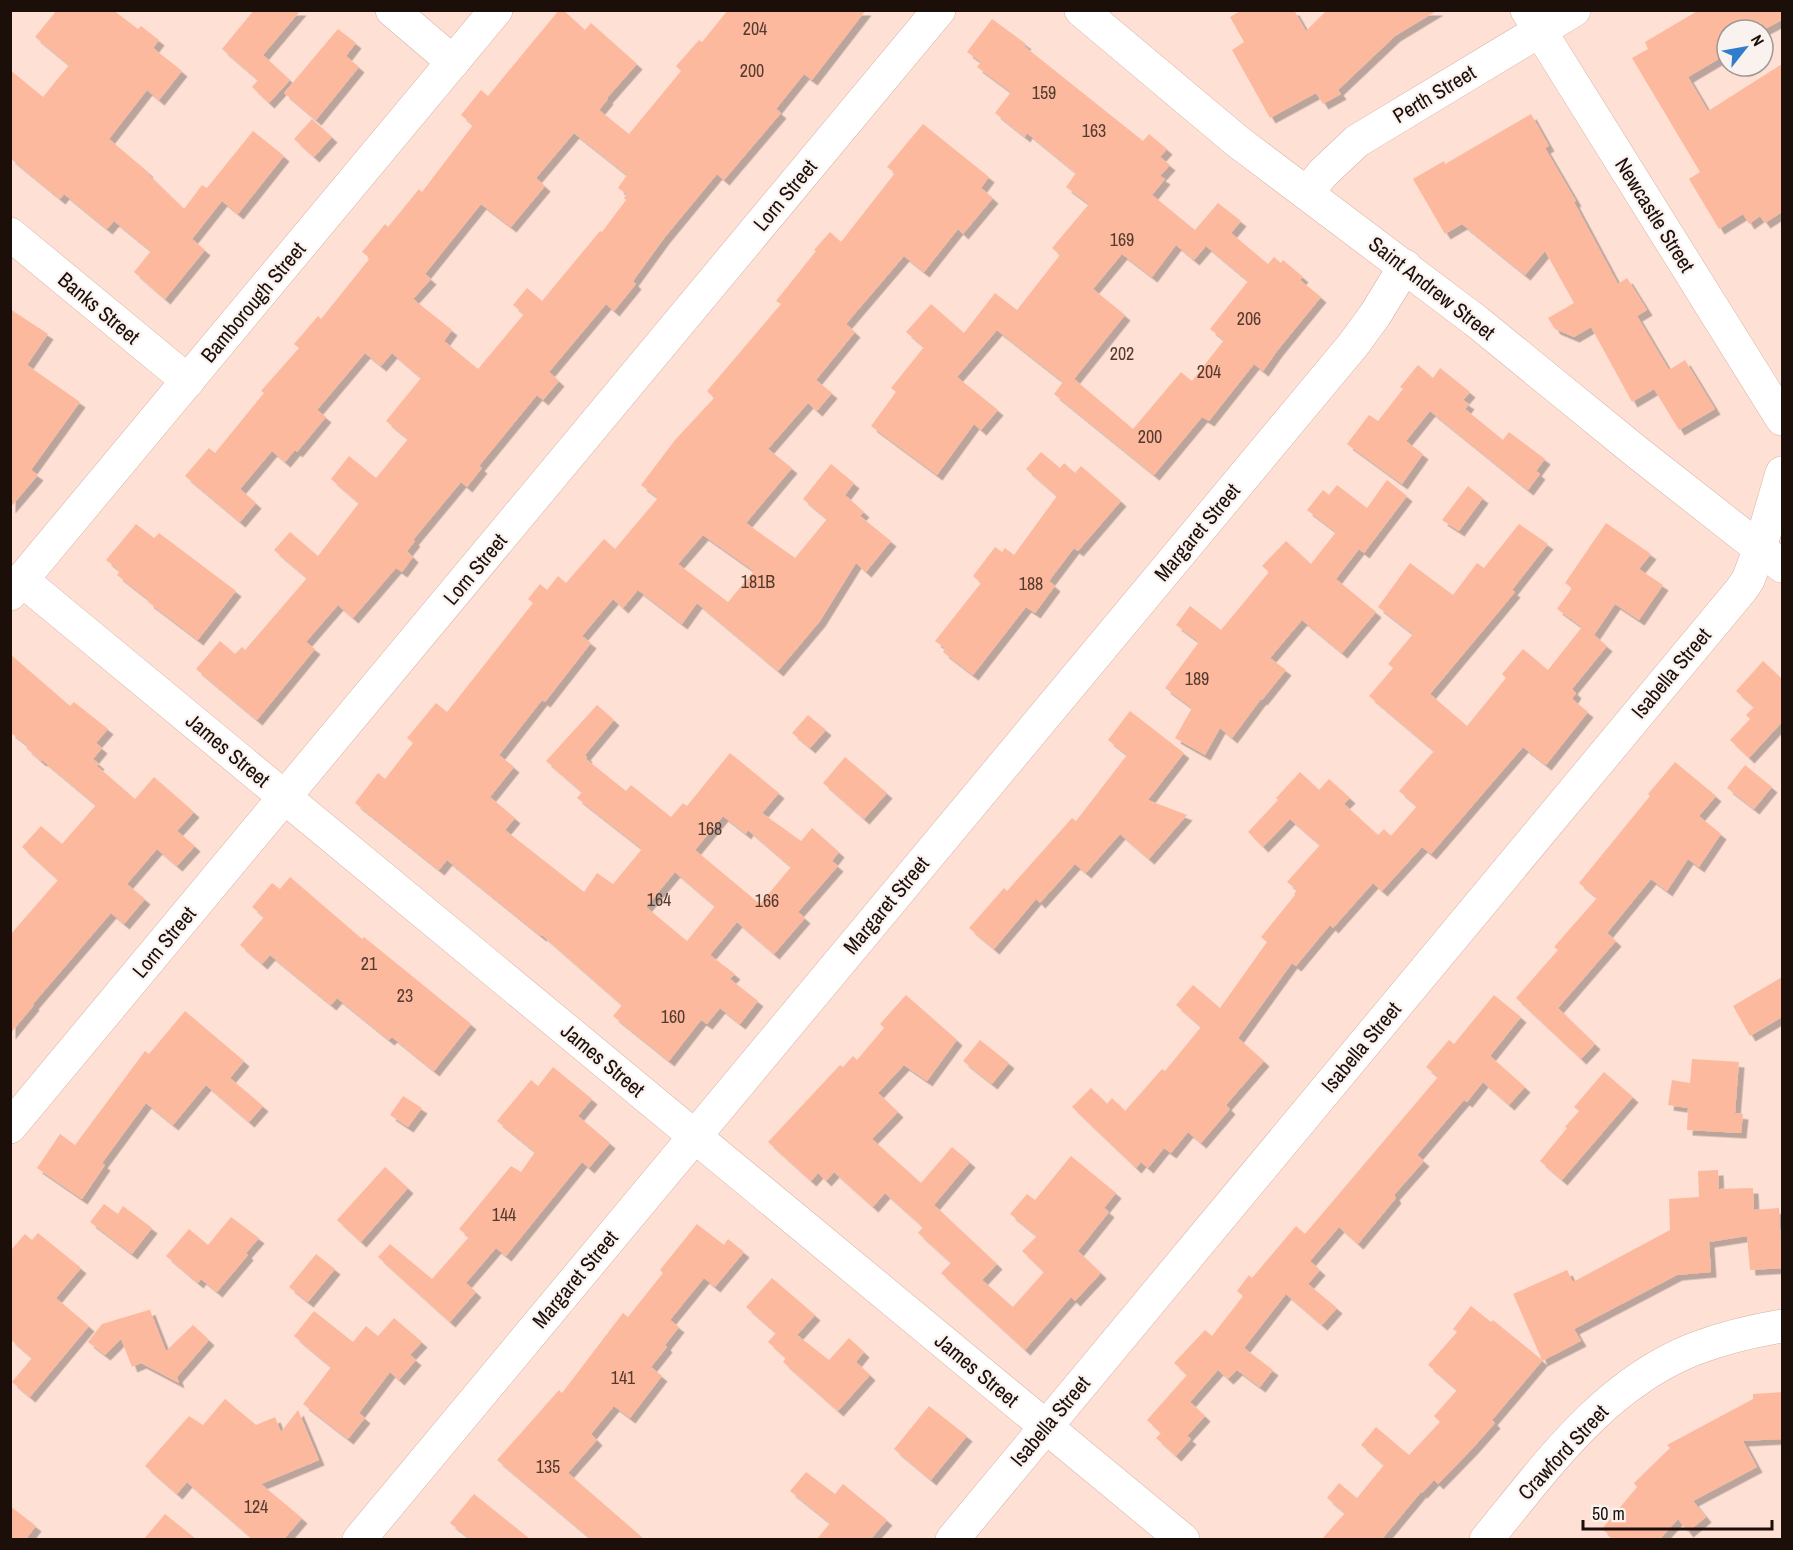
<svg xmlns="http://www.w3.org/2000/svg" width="1793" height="1550" viewBox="0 0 1793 1550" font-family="'Archivo Narrow',sans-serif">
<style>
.building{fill:#fdb99e;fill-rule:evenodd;filter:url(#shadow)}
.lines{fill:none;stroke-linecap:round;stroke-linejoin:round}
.minor-casing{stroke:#d7b3a5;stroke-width:34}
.minor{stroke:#fff;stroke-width:33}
.labels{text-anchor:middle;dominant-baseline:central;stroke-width:4.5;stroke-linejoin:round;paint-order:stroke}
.number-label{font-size:18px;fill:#543a2f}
.street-label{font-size:21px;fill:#1c0f0a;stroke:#faf2ef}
</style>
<defs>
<filter id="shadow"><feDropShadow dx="5.5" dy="5.5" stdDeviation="0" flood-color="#0004"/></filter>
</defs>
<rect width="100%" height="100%" fill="#fee0d4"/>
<g class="building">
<polygon points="57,10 113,10 138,29 141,26 159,40 153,48 182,71 159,100 147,90 109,139 148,172 147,173 184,209 202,185 207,188 253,131 284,156 238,214 222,201 192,239 205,250 165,299 134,272 151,251 114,221 107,229 64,194 60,199 10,158 10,70 43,97 69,65 35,37"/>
<polygon points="254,10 301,10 263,55 290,80 269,103 252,87 258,80 222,49"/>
<path d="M559 10H563L585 30 591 23 637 64 607 98 608 99 599 110 629 134 681 71 676 66 699 40 702 42 728 10H866L812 80 804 74 776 109 781 113 724 180 717 174 665 237 633 281 636 284 614 311 606 304 549 372 559 381 543 400 537 395 479 466 482 468 467 487 461 482 413 540 415 541 407 551 413 557 402 572 396 568 353 618 338 605 306 642 315 649 257 720 196 669 220 641 235 654 242 647 245 650 307 578 274 550 290 532 318 556 359 503 331 479 349 456 376 478 408 439 386 421 421 378 392 353 381 366 365 353 317 410 326 417 297 452 295 450 285 462 272 451 240 489 256 503 240 522 185 476 209 448 215 453 264 393 261 391 299 348 294 344 318 316 321 319 370 258 362 252 385 224 388 227 419 189 422 192 473 125 461 115 481 90 488 96ZM574 133 627 175 618 188 627 194 624 198 626 200 602 232 600 231 542 301 527 288 513 305 524 314 478 369 444 341 452 330 413 299 431 279 425 274 481 204 511 227 545 186 536 178Z"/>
<polygon points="1242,10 1294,10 1306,31 1327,10 1438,10 1395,36 1338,90 1341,94 1323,104 1316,93 1270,118 1232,50 1244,42 1230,17"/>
<polygon points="1699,10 1782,10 1782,20 1763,30 1727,30 1727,54 1688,77 1708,111 1782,64 1782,212 1765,223 1760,216 1749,224 1743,214 1719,229 1689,179 1700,172 1632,58 1648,49 1645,42"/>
<path d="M992 19 1026 44 1024 46 1143 141 1149 134 1167 149 1160 157 1170 165 1160 176 1165 179 1152 195 1195 230 1218 203 1241 221 1231 233 1268 264 1274 257 1281 263 1283 260 1303 277 1300 280 1321 297 1277 351 1263 371 1254 364 1209 421 1202 417 1154 475 1054 394 1063 382 997 330 957 377 998 410 981 430 974 424 937 475 871 426 896 392 891 388 924 347 906 332 931 304 964 333 995 293 1017 310 1060 255 1052 248 1089 204 1066 187 1076 173 1027 133 1025 137 995 113 1011 92 977 67 981 62 967 52ZM1176 245 1194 260 1206 246 1248 281 1210 329 1224 340 1192 381 1181 372 1133 429 1074 379 1125 315 1093 289 1122 254 1152 277Z"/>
<polygon points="338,29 356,43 346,56 359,67 316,120 284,93"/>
<polygon points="1531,114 1549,146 1545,148 1576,201 1574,202 1618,284 1627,278 1647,310 1637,316 1669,370 1685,360 1715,409 1679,430 1654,389 1632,402 1591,327 1574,337 1555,329 1548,318 1574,303 1545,251 1525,275 1462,224 1445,234 1413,179 1444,161 1445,164"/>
<polygon points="312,119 332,137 314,157 294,139"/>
<path d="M923 124 989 177 981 188 993 198 963 234 958 229 924 272 904 256 846 324 855 332 816 380 832 393 817 411 808 403 768 449 792 468 746 523 795 558 827 519 803 499 831 464 854 483 845 495 864 512 860 516 891 541 866 572 856 563 820 621 778 671 697 603 682 624 638 590 623 608 613 599 582 636 591 643 545 702 542 700 499 755 514 767 490 797 515 818 505 830 584 892 597 873 613 884 642 849 577 798 582 792 546 761 597 705 614 720 585 755 587 757 586 759 626 791 631 785 671 817 683 803 687 806 730 753 779 793 762 813 801 841 812 828 839 852 832 861 838 866 798 912 805 918 774 954 737 922 710 955 735 974 730 979 758 1001 740 1024 720 1008 707 1024 701 1020 669 1061 613 1016 622 1005 542 935 541 936 447 860 439 870 355 803 378 773 385 779 413 743 407 738 436 703 447 712 533 603 528 599 540 584 547 590 558 576 566 583 604 539 615 549 658 498 641 485 675 440 714 398 707 391 781 304 776 301 816 251 814 250 830 232 841 242 895 173 887 167ZM703 535 754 571 728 602 678 564ZM723 816 746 834 748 830 791 867 760 904 695 850ZM675 872 715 906 687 941 646 907Z"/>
<polygon points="10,309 48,334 27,365 80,402 31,470 38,475 10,508"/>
<polygon points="1418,365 1433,378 1440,368 1470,392 1463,400 1469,404 1465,409 1503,440 1509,432 1545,459 1536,471 1540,474 1528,490 1430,411 1406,441 1423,454 1402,484 1347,444 1369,415 1378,421 1403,389 1400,387"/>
<polygon points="1041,452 1060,468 1064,463 1075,473 1081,466 1121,501 1078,551 1074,548 1049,581 1055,586 1035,613 1026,607 973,675 943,652 945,648 935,641 981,583 973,576 995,547 1002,552 1005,548 1014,555 1057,496 1026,469"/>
<polygon points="1387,480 1407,496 1364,553 1359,549 1336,579 1376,612 1342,653 1302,620 1270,658 1286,670 1262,700 1261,699 1232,738 1220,728 1205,755 1175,738 1192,708 1165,688 1199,642 1176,625 1190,606 1221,630 1269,572 1262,566 1286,541 1311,564 1336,532 1307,510 1323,490 1329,495 1337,485 1367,508"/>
<polygon points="1468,486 1483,498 1459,531 1442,520"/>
<polygon points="1606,523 1651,554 1639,569 1663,585 1639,620 1615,604 1594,635 1607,646 1572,689 1576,693 1572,699 1588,712 1546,765 1523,747 1431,854 1422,847 1382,891 1373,883 1333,928 1330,925 1296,966 1292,963 1238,1038 1264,1061 1226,1105 1230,1109 1201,1143 1188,1132 1171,1153 1164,1148 1148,1168 1141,1162 1136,1168 1072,1107 1091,1088 1107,1104 1112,1098 1125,1111 1162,1069 1165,1071 1201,1027 1176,1005 1193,985 1220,1008 1267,942 1261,937 1295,895 1294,894 1297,890 1287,882 1320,845 1290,819 1263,847 1248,832 1278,800 1276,798 1300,772 1319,790 1329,779 1350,798 1344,804 1378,835 1384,829 1391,836 1417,806 1399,791 1434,751 1369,696 1393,668 1388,664 1413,634 1378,607 1410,563 1453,595 1477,563 1484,568 1519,524 1548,544 1512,590 1515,592 1496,615 1430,694 1467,726 1506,678 1502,674 1523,649 1548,670 1582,627 1557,609 1572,588 1565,583"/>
<polygon points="136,524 154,538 159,533 236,591 198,640 148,602 149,600 117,575 120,571 106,560"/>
<polygon points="10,654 70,706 74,702 108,729 96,743 102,748 93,759 99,764 97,766 135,799 154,777 194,812 177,831 195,846 177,866 157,849 127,884 145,899 124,924 111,913 33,1004 34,1005 10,1034 10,935 58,880 22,847 41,826 62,844 96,805 42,760 41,761 26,748 28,746 10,732"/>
<polygon points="1763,661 1782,679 1782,722 1749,758 1730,740 1750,719 1746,715 1754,707 1736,691"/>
<polygon points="1130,711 1184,753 1148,800 1187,815 1149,859 1120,834 1086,873 1075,864 1040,903 1036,899 994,949 969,928 1004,888 1007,891 1072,818 1076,821 1127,755 1108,740"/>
<polygon points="808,715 826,730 810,748 792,733"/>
<polygon points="845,757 887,793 864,819 823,783"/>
<polygon points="1675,762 1716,796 1699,816 1721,834 1699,867 1688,859 1667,891 1651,879 1607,933 1616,941 1558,1008 1595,1044 1581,1059 1516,998 1558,950 1554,947 1597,898 1579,883 1650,796 1648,794"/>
<polygon points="1745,765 1772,787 1754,809 1727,788"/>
<polygon points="290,877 362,939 364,937 471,1024 434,1071 392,1037 389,1040 337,998 331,1005 270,955 262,964 240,945 264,917 252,907 272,883 280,889"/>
<polygon points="1782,977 1782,1017 1750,1036 1733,1006"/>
<polygon points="906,995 957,1040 927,1081 904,1065 878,1093 898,1112 872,1139 921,1183 952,1147 970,1162 934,1205 997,1264 982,1280 1013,1307 1044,1272 1022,1251 1037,1236 1010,1214 1027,1194 1035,1200 1071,1156 1116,1193 1104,1208 1109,1212 1078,1251 1101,1273 1075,1301 1071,1297 1025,1350 941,1273 951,1263 918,1233 923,1227 885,1193 873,1207 834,1172 826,1181 818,1173 811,1181 768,1142 840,1065 843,1067 853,1056 857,1060 884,1028 880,1024"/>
<polygon points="1494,995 1521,1017 1490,1056 1525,1087 1509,1105 1483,1082 1467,1102 1464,1100 1417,1155 1424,1161 1394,1195 1396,1198 1358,1244 1339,1227 1310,1261 1320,1270 1308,1284 1337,1308 1322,1325 1286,1294 1244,1348 1273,1370 1260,1387 1237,1370 1228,1379 1218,1370 1190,1402 1205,1416 1187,1436 1191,1439 1176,1456 1156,1438 1161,1433 1147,1420 1187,1375 1174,1363 1205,1330 1212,1336 1243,1296 1237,1291 1249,1275 1252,1278 1296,1226 1305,1234 1438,1077 1426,1067 1449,1040 1454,1044"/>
<polygon points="185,1011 244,1061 230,1078 263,1106 249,1122 206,1085 173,1125 146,1103 102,1163 105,1165 82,1199 37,1168 60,1134 75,1145 145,1051 149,1054"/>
<polygon points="980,1040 1009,1063 992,1084 963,1061"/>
<polygon points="1692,1059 1739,1062 1735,1113 1743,1114 1741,1133 1687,1130 1688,1108 1668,1105 1672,1080 1690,1083"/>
<polygon points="553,1067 592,1099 578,1116 610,1143 589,1168 582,1162 506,1256 496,1248 466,1283 476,1292 450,1322 378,1257 390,1244 432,1279 469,1237 459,1229 511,1166 521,1172 535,1152 497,1121 531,1080 538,1086"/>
<polygon points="1604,1072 1633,1097 1562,1180 1540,1161 1567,1128 1565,1127 1579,1111 1574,1107"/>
<polygon points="403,1096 422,1108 408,1127 390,1115"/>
<polygon points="385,1167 408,1188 361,1242 337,1220"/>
<polygon points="1718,1170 1719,1189 1753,1188 1754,1210 1779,1208 1782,1268 1750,1270 1747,1236 1709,1242 1711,1272 1677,1275 1574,1329 1581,1341 1542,1361 1492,1420 1495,1423 1472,1449 1438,1484 1434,1480 1422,1493 1421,1492 1382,1539 1322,1539 1345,1513 1327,1498 1339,1483 1357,1498 1384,1465 1361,1445 1376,1427 1409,1455 1440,1422 1434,1416 1457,1390 1428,1365 1457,1332 1453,1329 1471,1306 1491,1322 1493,1320 1542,1360 1513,1294 1567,1270 1573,1282 1670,1230 1669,1199 1699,1197 1698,1171"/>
<polygon points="104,1204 118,1214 123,1206 152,1228 132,1254 90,1222"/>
<polygon points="231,1217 259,1238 246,1253 248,1255 217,1292 201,1279 198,1283 166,1256 189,1229 208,1245"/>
<polygon points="697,1224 724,1245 728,1239 744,1252 715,1287 704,1278 670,1320 679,1327 665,1345 667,1347 651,1367 662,1376 630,1418 614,1406 591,1434 597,1440 568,1473 644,1539 591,1539 497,1460 559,1390 562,1393 623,1313 628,1317 663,1273 660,1270"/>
<polygon points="38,1233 81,1268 56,1298 89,1326 30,1397 12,1382 32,1358 10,1339 10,1251 25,1234 32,1240"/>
<polygon points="316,1254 335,1269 308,1302 289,1287"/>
<polygon points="772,1278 815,1315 797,1335 829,1360 849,1338 864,1352 856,1362 870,1375 838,1411 783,1362 786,1358 768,1342 776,1333 746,1307"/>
<polygon points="152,1309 150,1310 166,1351 193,1325 209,1340 177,1377 179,1383 141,1363 132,1367 121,1339 105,1355 88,1342 102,1324"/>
<polygon points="314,1311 353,1342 366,1326 378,1336 394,1318 422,1342 410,1355 416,1360 399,1380 390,1372 359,1413 365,1418 348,1439 303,1404 331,1367 294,1336"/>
<polygon points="1782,1392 1782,1439 1743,1441 1757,1467 1693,1501 1706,1517 1688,1532 1678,1519 1660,1539 1614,1539 1602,1529 1637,1487 1634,1483 1670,1448 1667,1445 1753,1399 1753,1394"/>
<polygon points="225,1399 256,1425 275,1417 281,1432 298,1410 319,1460 261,1484 302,1518 284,1539 253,1539 187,1482 177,1494 145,1466 189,1416 203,1425"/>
<polygon points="929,1406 967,1436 931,1480 894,1449"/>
<polygon points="806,1472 835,1494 843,1484 887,1520 871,1539 817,1539 830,1523 790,1491"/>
<polygon points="474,1494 530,1539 470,1539 450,1523"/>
<polygon points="10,1506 36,1526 26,1539 10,1539"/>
<polygon points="165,1514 196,1539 144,1539"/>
</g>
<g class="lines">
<defs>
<g id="minor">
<polyline points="392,10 453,62"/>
<polyline points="1081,10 1237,141 1476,321 1638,453 1782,566"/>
<polyline points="1527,10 1782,419"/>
<polyline points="1307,193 1323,173 1357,141 1574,10"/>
<polyline points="10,234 188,381"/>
<polyline points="22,580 1183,1540"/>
<polyline points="10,594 496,10"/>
<polyline points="10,1127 939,10"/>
<polyline points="359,1540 1353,345 1375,315 1405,266"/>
<polyline points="952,1540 1741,590 1748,580 1760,548 1782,473"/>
<path d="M1486 1540C1546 1467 1603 1385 1694 1349 1723 1338 1752 1331 1782 1326"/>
</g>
</defs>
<use href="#minor" class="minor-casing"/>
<use href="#minor" class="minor"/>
</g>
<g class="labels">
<g class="number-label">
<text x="755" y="28">204</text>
<text x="752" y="70">200</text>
<text x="1044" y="92">159</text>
<text x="1094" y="130">163</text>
<text x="1122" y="239">169</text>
<text x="1249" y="318">206</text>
<text x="1122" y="353">202</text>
<text x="1209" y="371">204</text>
<text x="1150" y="436">200</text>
<text x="758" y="581">181B</text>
<text x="1031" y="583">188</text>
<text x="1197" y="678">189</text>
<text x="710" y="828">168</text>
<text x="659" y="899">164</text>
<text x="767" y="900">166</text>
<text x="369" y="963">21</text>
<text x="405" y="995">23</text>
<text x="673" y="1016">160</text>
<text x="504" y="1214">144</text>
<text x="623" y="1377">141</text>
<text x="548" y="1466">135</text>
<text x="256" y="1506">124</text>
</g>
<g class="street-label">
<text transform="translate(1434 94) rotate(-31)">Perth Street</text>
<text transform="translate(785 195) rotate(-50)">Lorn Street</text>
<text transform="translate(1655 215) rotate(58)">Newcastle Street</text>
<text transform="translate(1432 288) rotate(38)">Saint Andrew Street</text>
<text transform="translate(253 302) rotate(-50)">Bamborough Street</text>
<text transform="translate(99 308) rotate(40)">Banks Street</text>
<text transform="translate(1197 532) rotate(-50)">Margaret Street</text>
<text transform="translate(475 569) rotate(-50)">Lorn Street</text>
<text transform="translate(1671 673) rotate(-50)">Isabella Street</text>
<text transform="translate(228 750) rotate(40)">James Street</text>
<text transform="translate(886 905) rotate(-50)">Margaret Street</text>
<text transform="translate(164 942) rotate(-50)">Lorn Street</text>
<text transform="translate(1361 1047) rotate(-50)">Isabella Street</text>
<text transform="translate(603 1060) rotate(40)">James Street</text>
<text transform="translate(575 1279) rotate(-50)">Margaret Street</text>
<text transform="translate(977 1370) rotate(40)">James Street</text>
<text transform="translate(1050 1421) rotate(-50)">Isabella Street</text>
<text transform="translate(1563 1452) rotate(-47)">Crawford Street</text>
</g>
</g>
<rect width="1793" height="1550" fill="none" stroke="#1c0f0a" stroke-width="24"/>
<g transform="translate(1745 48) rotate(59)"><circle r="28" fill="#faf2ef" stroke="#a19793" stroke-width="1.5"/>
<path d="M0-4.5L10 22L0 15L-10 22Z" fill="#307ccd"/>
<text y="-9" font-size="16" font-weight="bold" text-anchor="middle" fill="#1c0f0a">N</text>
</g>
<path d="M1583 1520v9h189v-9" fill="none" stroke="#1c0f0a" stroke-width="3"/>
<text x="1592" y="1520" font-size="18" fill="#1c0f0a" stroke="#faf2ef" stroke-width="4.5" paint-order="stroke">50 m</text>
</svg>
